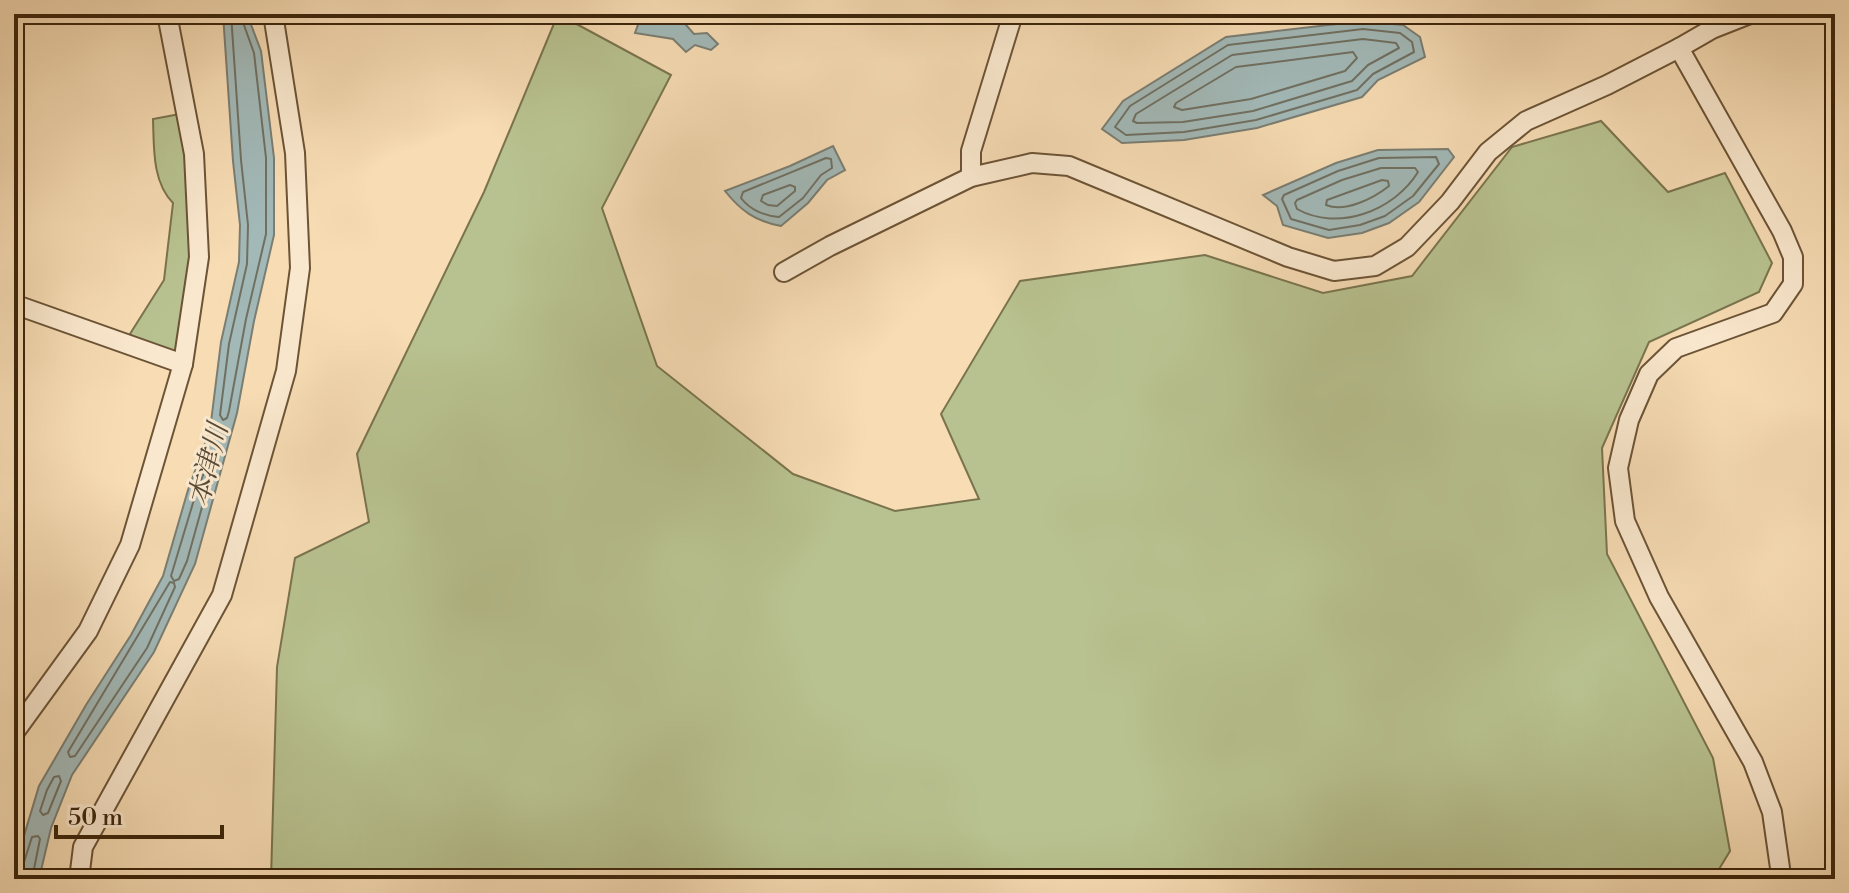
<svg xmlns="http://www.w3.org/2000/svg" width="1849" height="893" viewBox="0 0 1849 893" font-family="'Libre Bodoni','Noto Serif JP',serif">
<style>
.green{fill:#b8c290;stroke:#7a744e;stroke-width:2}
.water{fill:#a2b9b8;stroke:#7a7e73;stroke-width:2}
.lines{fill:none;stroke-linecap:round;stroke-linejoin:round}
.shore{stroke:#707062;stroke-width:2}
.minor-casing{stroke:#6c5436;stroke-width:22}
.minor{stroke:#fae8ce;stroke-width:18}
.labels{text-anchor:middle;dominant-baseline:central;stroke-width:6;stroke-linejoin:round;paint-order:stroke}
.water-label{font-size:28px;font-style:italic;fill:#564b37;stroke:#fae8ce}
</style>
<rect width="100%" height="100%" fill="#f7dcb4"/>
<filter id="stains"><feTurbulence type="fractalNoise" baseFrequency=".0025" numOctaves="4"/><feColorMatrix values="0 0 0 0 .2 0 0 0 0 .09 0 0 0 0 .02 0 0 0 .5 -.17"/></filter>
<radialGradient id="worn" r=".72"><stop offset=".6" stop-color="#630" stop-opacity="0"/><stop offset="1" stop-color="#630" stop-opacity=".3"/></radialGradient>
<g class="green">
<polygon points="558,14 671,75 602,208 657,366 793,474 895,511 979,499 941,414 1020,281 1205,255 1323,293 1412,276 1512,147 1601,121 1668,192 1725,173 1772,263 1759,292 1649,342 1602,448 1607,554 1713,758 1730,851 1713,879 271,879 277,667 295,558 369,522 357,454 484,192"/>
<path d="M180 114 195 228 179 357 134 339 130 334 164 280 173 203C152 182 154 147 153 119Z"/>
</g>
<g class="water">
<polygon points="223,14 247,14 261,51 274,158 274,235 254,321 237,413 195,564 154,652 72,775 51,828 39,879 14,879 14,869 39,786 86,705 131,635 163,576 188,490 210,430 221,342 239,262 240,225 233,161"/>
<polygon points="642,14 690,14 686,25 694,34 707,33 718,44 711,50 695,45 686,52 673,39 635,33"/>
<polygon points="1363,21 1403,25 1420,37 1425,57 1378,80 1362,97 1257,128 1184,140 1122,143 1102,129 1123,101 1226,37"/>
<path d="M833 146 845 170 827 180 808 203 781 226C755 221 741 211 725 191L790 166Z"/>
<polygon points="1448,149 1454,157 1419,202 1389,223 1362,233 1328,238 1283,225 1277,206 1263,195 1336,163 1378,150"/>
</g>
<g class="lines">
<g class="shore">
<polyline points="231,14 241,160 248,225 247,264 229,344 220,415 223,420 227,418 229,411 246,319 266,234 266,158 254,53 240,14"/>
<polygon points="1363,29 1400,33 1412,42 1414,52 1373,74 1357,90 1256,120 1184,132 1126,135 1115,127 1130,106 1228,45"/>
<polygon points="1363,39 1396,43 1399,48 1368,65 1352,81 1253,111 1183,122 1137,123 1133,121 1136,114 1232,55"/>
<polygon points="1353,52 1357,58 1345,71 1251,99 1182,110 1174,107 1176,103 1236,67"/>
<polygon points="1436,157 1439,164 1413,196 1385,216 1360,225 1329,230 1291,219 1282,199 1284,195 1338,171 1379,158"/>
<path d="M826 158 831 159 832 168 821 175 803 198 779 217C765 216 750 210 741 198L743 192Z"/>
<path d="M1381 168H1415L1418 172C1394 211 1338 232 1297 209L1295 203 1297 200 1342 180Z"/>
<path d="M1382 180 1388 181 1389 186C1374 198 1345 213 1326 205L1327 200Z"/>
<polygon points="790,185 795,187 795,191 777,206 768,205 761,201 763,195"/>
<polygon points="209,460 213,460 214,464 187,561 179,579 174,581 171,576 196,493"/>
<polygon points="170,582 174,583 175,587 147,648 75,756 70,757 68,752"/>
<polygon points="59,776 61,781 48,813 43,815 40,811 47,790 54,777"/>
<polyline points="14,866 24,862 32,837 38,836 40,839 32,879"/>
</g>
<defs>
<g id="minor">
<polyline points="1750,14 1712,29 1679,48 1782,231 1793,257 1793,284 1773,313 1676,348 1649,374 1629,420 1618,468 1625,521 1659,597 1753,762 1772,812 1780,868 1780,879"/>
<polyline points="971,177 971,151 1013,14"/>
<polyline points="784,272 830,246 971,177 1032,163 1069,166 1288,257 1334,271 1375,266 1407,247 1450,202 1488,152 1526,121 1607,85 1679,48"/>
<polyline points="14,315 22,307 183,364"/>
<polyline points="14,733 88,631 130,545 183,364 199,257 194,154 167,14"/>
<polyline points="79,879 83,847 222,595 286,371 300,268 295,153 273,14"/>
</g>
</defs>
<use href="#minor" class="minor-casing"/>
<use href="#minor" class="minor"/>
</g>
<g class="labels">
<g class="water-label">
<text transform="translate(209 465) rotate(-76)">本津川</text>
</g>
</g>
<rect width="1849" height="893" fill="none" stroke="#f7dcb4" stroke-width="48"/>
<rect x="16" y="16" width="1817" height="861" fill="none" stroke="#3d260c" stroke-width="4"/>
<rect x="24" y="24" width="1801" height="845" fill="none" stroke="#3d260c" stroke-width="2"/>
<path d="M56 825v12h166v-12" fill="none" stroke="#3d260c" stroke-width="4"/>
<text x="68" y="825" font-size="24" fill="#3d260c" stroke="#fae8ce" stroke-width="6" paint-order="stroke">50 m</text>
<rect width="100%" height="100%" filter="url(#stains)"/>
<rect width="100%" height="100%" fill="url(#worn)"/>
</svg>
